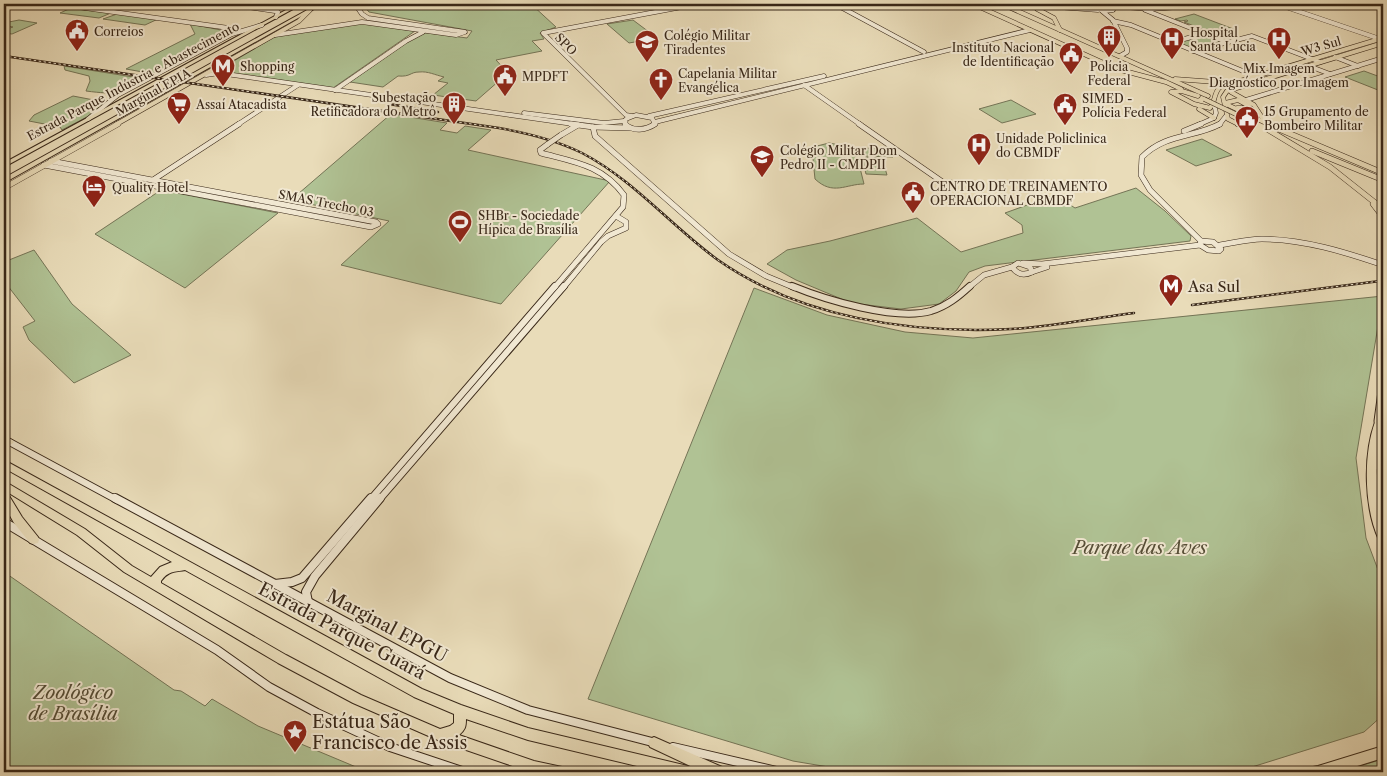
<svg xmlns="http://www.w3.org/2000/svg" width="1387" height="776" viewBox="0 0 1387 776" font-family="'Libre Caslon Text',serif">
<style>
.green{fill:#b0c294;stroke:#747456}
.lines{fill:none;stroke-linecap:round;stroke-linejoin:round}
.secondary-far3-casing{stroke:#382718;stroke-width:5}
.secondary-far2-casing{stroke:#382718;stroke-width:6}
.secondary-far1-casing{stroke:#382718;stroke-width:8}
.secondary-casing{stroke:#382718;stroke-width:10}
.primary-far2-casing{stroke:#382718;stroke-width:5}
.primary-far1-casing{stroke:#382718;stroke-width:6}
.primary-casing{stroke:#382718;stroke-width:9}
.highway-casing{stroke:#382718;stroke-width:2}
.secondary-far3{stroke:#f1e8d2;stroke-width:4}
.secondary-far2{stroke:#f1e8d2;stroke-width:5}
.secondary-far1{stroke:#f1e8d2;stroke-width:6}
.secondary{stroke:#f1e8d2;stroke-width:8}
.primary-far2{stroke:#e9dcb9;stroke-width:4}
.primary-far1{stroke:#e9dcb9;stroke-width:5}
.primary{stroke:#e9dcb9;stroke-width:7}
.highway{fill:#e9dcb9;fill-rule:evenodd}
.rail-casing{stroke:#382718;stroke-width:2.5}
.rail{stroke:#f1e8d2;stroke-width:1;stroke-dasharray:2.5;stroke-linecap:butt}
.secondary-bridge-casing{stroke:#382718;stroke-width:6;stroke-linecap:butt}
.primary-bridge-casing{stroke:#382718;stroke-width:5;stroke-linecap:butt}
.secondary-bridge{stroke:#f1e8d2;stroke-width:5}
.primary-bridge{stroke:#e9dcb9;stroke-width:4}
.labels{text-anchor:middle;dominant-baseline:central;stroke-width:4;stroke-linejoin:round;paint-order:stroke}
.far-poi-label{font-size:12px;fill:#382718;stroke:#f1e8d2;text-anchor:start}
.far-street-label{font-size:12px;fill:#382718;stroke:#f1e8d2}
.poi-label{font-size:15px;fill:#382718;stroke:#f1e8d2;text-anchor:start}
.near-park-label{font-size:18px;font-style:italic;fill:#564e37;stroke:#f1e8d2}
.near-street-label{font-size:18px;fill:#382718;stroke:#f1e8d2}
.near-poi-label{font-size:18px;fill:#382718;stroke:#f1e8d2;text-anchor:start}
</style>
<rect width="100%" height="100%" fill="#e9dcb9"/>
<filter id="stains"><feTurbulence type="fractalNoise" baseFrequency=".004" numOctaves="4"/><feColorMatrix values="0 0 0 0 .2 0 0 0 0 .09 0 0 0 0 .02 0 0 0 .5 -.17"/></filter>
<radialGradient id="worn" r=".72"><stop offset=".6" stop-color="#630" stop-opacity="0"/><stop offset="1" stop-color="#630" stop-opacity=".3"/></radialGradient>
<g class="green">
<path d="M362 4H531L556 27 540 33 544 39 532 41 542 51 496 60 508 73 476 101 433 95 448 83 438 81 444 77C435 75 428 71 419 72 410 72 411 77 398 76L383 87 350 82 422 32 467 38 472 31 369 12Z"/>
<polygon points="71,8 111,13 99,18 60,13"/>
<polygon points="117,14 158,19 145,25 103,19"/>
<polygon points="1194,14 1236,30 1231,32 1233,33 1219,36 1212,33 1213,31 1209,32 1184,22 1188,21 1187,20 1181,21 1175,19"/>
<polygon points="19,20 37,23 12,34 4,33 4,30 13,27 4,25 4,23"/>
<polygon points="633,20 657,38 629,43 607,24"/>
<polygon points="360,23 415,31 333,88 217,71 276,36"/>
<polygon points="190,24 231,32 154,74 126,69 195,34"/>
<polygon points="1203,33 1226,42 1193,51 1175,40"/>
<path d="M64 66 146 79C118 93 117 95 86 91L90 81 89 76 65 70Z"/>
<polygon points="1364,71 1383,78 1383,92 1345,77"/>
<polygon points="73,96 99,101 103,104 87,117 62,130 60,127 29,121 34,115"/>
<polygon points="1011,100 1036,114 1002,123 979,109"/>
<polygon points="391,114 447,123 440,130 457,133 465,126 491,130 468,150 610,181 501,304 341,265 389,221 291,200"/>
<polygon points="1202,139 1232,155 1196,166 1166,150"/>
<path d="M829 143 845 146 856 152 864 184C846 184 833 196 815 179L812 150 817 146Z"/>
<polygon points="862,148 891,149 893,157 863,156"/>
<polygon points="862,157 882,158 887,175 866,174"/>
<polygon points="1136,188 1165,211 1191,236 1190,241 985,266 969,272 956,291 939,304 901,309 851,303 796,280 767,264 787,250 830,241 917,218 961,252 1023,233 1022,225 1005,213 1055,195 1075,208"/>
<polygon points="161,190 278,213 185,288 95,234"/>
<polygon points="34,250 72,304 131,355 74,383 29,340 23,327 35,321 4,281 4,262"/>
<polygon points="754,288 827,315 905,332 973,338 1383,296 1356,458 1366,538 1383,583 1383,715 1364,732 1236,772 858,772 793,761 588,699"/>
<polygon points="4,572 174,690 181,691 205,706 212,699 258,726 368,772 4,772"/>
<polygon points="1383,759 1383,772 1340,772"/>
</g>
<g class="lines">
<defs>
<g id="secondary-far3">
<polyline points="56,4 236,29 234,32"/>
<polyline points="227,4 275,11 278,12 276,17"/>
<polyline points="835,4 924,52"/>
<polyline points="1017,4 1098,10"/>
<polyline points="1277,4 1380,39"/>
<polygon points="1103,5 1112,7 1113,10 1105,11 1095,8"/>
<polyline points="270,6 283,7 298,4"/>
<polyline points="1110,6 1151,9 1221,4"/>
<polyline points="1145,10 1226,42"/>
<polyline points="1102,11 1113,20 1127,48 1127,52 1120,56"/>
<polyline points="1113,21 1131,25 1255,76"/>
<polyline points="275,35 362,22 456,35 465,32 368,18 362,14 355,4"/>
<polyline points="1173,42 1203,34"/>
<polyline points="1193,51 1252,36 1320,62"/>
<polyline points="1335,57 1358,66"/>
<polyline points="1309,66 1330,74"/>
<polyline points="206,75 219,73 580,125"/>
<polyline points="804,85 861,125"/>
<polyline points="335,90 406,41 423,32"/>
<polyline points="1246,100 1383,58"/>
<polyline points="524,113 604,123 624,121"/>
<polyline points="632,116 626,115 543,33 698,4"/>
<polyline points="649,116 824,76"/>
<polyline points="88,119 118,95 232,34 262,25"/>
<polyline points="655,122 1030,30"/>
<polyline points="237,125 298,85"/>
<polyline points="625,125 626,119 636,115 652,118 655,124 653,125"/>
<polyline points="1198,125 1214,118 1216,113 1214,103"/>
<polyline points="1219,125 1226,116"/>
</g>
<g id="secondary-far2">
<polyline points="571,124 593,127 630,128"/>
<path d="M625 124C633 132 646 130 655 124"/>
<polyline points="859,124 944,183 950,182"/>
<polyline points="593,127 595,136 729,254 766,276 795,288"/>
<polyline points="1184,131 1201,124"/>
<polyline points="561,135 578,125"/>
<path d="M548 144 540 150 541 153C575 162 602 165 624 195L623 207 554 288"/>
<polyline points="44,165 371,227 378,224 376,222 51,161"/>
<polyline points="153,180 239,124"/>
<path d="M1201 241 1150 190 1141 175 1142 157C1166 133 1194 138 1220 124"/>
<polygon points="1201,241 1213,242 1221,249 1219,251 1208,250 1200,245"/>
<path d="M1220 245C1234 243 1248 239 1262 239 1303 239 1345 252 1383 265"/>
<path d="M1018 263 1030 267 1032 272C1024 276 1017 274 1012 267Z"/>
<polyline points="1023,263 1042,264 1200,245"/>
<polyline points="1032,272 1047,267"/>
<polyline points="563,288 601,242 608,236 626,228 626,222 616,216"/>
<polyline points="968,288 984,275 1012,267"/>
</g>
<g id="secondary-far1">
<path d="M792 286C826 300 896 321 931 311 947 306 958 297 970 286"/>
<polyline points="4,439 117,500"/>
<polyline points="370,500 555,286"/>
<polyline points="379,500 564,286"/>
</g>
<g id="secondary">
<polyline points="115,498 450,678 528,710 656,743"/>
<polyline points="4,522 217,650 269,687 317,713 390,747 465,772"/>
<polyline points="275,584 292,582 302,578 371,498"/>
<polyline points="308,602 306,592 315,576 380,498"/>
<polyline points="673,747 781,772"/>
</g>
<g id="primary-far2">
<polyline points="973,4 1117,69 1166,82 1181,89"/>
<polyline points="1002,4 1208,96"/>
<polyline points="1043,5 1037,9 1054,18 1060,30"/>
<polyline points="1175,79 1229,83"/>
<polyline points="1233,88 1231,92 1254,105 1265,122"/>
<path d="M1198 96 1182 91 1171 92 1194 104 1210 108C1216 101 1213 94 1220 87L1383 38"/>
<polyline points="1225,103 1238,100 1249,106 1247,108 1237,108"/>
<polyline points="1228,105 1270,125"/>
<polyline points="1199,109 1214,118"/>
<polyline points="1248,119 1248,124 1238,124 1228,119 1223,97 1227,91 1383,43"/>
<polyline points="115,125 299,21 310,10"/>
</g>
<g id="primary-far1">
<polyline points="1238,124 1248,124"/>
<polyline points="1267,124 1383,173"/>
<polyline points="1267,129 1330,167 1383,209"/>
<polyline points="1312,151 1383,180"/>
<polyline points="4,188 118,124"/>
<polyline points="1373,204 1383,217"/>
</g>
<polyline id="primary" points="1378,421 1383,384"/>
<g id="highway">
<polygon points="297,4 302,4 4,167 4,163"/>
<polygon points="318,4 323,4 4,183 4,178"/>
<path d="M1383 410C1384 431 1376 453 1377 475 1378 498 1384 519 1383 541L1379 540C1364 508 1363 455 1375 422 1377 417 1378 412 1383 410Z"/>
<polygon points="4,438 12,440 14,442 12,444 4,444"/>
<path d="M4 460 422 689 461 705 528 728 688 766 693 767 694 772H662L528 740 466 719C466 727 465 730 459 735L534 761 562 767 563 772H530L440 741 353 703 278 663 124 572 77 535 4 490V481L85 529 132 566 151 577 160 567 172 562 4 468ZM185 570 414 697 454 714V723L450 726 440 729 361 695 286 655 161 583V581C168 571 174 572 185 570Z"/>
<polygon points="4,493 8,494 22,517 38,537 39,540 38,543 34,544 30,543 14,523 4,505"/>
<polygon points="654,737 722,767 723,772 703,772 650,747 648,743 650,739"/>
<polygon points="1383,746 1383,758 1338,772 1312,772 1313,767 1318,766"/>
</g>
</defs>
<use href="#secondary-far3" class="secondary-far3-casing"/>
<use href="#secondary-far2" class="secondary-far2-casing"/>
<use href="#secondary-far1" class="secondary-far1-casing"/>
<use href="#secondary" class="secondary-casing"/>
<use href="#primary-far2" class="primary-far2-casing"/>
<use href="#primary-far1" class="primary-far1-casing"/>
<use href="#primary" class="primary-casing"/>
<use href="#highway" class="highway-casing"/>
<use href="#secondary-far3" class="secondary-far3"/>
<use href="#secondary-far2" class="secondary-far2"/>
<use href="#secondary-far1" class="secondary-far1"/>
<use href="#secondary" class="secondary"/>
<use href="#primary-far2" class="primary-far2"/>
<use href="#primary-far1" class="primary-far1"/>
<use href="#primary" class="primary"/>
<use href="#highway" class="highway"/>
<defs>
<g id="rail">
<path d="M4 56 499 128C527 133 556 140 582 153 634 180 671 226 718 260 801 318 911 334 1011 329 1052 327 1093 318 1134 313"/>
<polyline points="389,104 438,112"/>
<polyline points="1192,305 1380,281"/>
</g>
</defs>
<use href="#rail" class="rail-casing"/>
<use href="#rail" class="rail"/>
<defs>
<polyline id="secondary-bridge" points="548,144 561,135"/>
<polyline id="primary-bridge" points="1204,99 1244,118"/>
</defs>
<use href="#secondary-bridge" class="secondary-bridge-casing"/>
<use href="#primary-bridge" class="primary-bridge-casing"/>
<use href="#secondary-bridge" class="secondary-bridge"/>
<use href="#primary-bridge" class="primary-bridge"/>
</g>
<defs>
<symbol id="civic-pin" viewBox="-11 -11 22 30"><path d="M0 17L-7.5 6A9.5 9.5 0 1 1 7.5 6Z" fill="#8f2418" stroke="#f1e8d2"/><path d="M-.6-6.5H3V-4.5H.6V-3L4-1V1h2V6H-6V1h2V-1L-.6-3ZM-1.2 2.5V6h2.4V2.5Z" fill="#fff"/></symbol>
<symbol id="building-pin" viewBox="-11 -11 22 30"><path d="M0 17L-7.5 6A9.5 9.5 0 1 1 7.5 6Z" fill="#8f2418" stroke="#f1e8d2"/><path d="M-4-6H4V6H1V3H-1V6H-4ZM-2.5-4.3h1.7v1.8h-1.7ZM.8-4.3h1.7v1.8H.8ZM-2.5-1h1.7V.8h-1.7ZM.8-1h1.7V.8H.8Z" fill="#fff"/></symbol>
<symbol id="hospital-pin" viewBox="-11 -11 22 30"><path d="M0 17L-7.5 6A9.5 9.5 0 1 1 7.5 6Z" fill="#8f2418" stroke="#f1e8d2"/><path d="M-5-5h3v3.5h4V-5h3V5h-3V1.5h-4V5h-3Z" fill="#fff"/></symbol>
<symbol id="school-pin" viewBox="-11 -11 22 30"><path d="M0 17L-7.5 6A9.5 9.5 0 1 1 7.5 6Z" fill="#8f2418" stroke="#f1e8d2"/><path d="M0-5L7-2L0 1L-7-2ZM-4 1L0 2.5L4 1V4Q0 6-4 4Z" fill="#fff"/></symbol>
<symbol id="metro-pin" viewBox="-11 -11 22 30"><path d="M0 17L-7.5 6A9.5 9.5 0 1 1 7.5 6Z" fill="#8f2418" stroke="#f1e8d2"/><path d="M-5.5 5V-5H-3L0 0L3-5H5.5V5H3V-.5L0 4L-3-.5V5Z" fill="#fff"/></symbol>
<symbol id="church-pin" viewBox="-11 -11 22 30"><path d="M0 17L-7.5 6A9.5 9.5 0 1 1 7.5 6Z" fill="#8f2418" stroke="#f1e8d2"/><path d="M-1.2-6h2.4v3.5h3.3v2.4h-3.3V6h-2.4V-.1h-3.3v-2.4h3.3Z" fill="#fff"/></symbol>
<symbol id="supermarket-pin" viewBox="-11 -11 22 30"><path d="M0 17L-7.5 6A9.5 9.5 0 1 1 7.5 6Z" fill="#8f2418" stroke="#f1e8d2"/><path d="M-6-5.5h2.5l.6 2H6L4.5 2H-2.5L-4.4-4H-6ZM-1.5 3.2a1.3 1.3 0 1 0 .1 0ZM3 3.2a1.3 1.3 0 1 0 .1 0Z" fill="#fff"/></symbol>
<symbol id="university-pin" viewBox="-11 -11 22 30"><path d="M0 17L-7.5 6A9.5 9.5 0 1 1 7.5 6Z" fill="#8f2418" stroke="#f1e8d2"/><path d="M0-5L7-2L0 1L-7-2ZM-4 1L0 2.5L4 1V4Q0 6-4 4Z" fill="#fff"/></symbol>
<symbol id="hotel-pin" viewBox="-11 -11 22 30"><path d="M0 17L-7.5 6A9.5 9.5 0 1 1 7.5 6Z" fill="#8f2418" stroke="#f1e8d2"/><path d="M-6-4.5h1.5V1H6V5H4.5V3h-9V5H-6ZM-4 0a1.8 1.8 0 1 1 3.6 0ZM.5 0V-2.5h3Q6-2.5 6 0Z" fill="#fff"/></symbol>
<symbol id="stadium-pin" viewBox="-11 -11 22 30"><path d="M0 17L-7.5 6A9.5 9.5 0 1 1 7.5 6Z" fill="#8f2418" stroke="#f1e8d2"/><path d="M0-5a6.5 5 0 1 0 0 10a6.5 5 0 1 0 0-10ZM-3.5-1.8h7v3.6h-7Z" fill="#fff"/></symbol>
<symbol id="sight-pin" viewBox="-11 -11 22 30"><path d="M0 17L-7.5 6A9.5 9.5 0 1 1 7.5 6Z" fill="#8f2418" stroke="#f1e8d2"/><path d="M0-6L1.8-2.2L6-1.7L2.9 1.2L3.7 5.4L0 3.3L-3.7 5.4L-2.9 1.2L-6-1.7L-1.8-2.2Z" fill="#fff"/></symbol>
</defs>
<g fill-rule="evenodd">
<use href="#civic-pin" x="63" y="17" width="28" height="38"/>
<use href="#building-pin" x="1095" y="23" width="28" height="38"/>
<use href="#hospital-pin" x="1158" y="25" width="28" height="38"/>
<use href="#hospital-pin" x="1265" y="25" width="28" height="38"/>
<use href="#school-pin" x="633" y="28" width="28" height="38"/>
<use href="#civic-pin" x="1057" y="40" width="28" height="38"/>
<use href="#metro-pin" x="209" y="52" width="28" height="38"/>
<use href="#civic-pin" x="491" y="62" width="28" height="38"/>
<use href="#church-pin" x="647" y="66" width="28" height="38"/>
<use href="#supermarket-pin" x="165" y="90" width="28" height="38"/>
<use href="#building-pin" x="440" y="90" width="28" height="38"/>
<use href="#civic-pin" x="1051" y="91" width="28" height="38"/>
<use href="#civic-pin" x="1233" y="104" width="28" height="38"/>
<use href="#hospital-pin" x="965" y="131" width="28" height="38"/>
<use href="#university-pin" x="748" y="143" width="28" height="38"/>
<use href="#hotel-pin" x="80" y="173" width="28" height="38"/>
<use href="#civic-pin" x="899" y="179" width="28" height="38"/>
<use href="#stadium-pin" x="446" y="208" width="28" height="38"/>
<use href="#metro-pin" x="1157" y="272" width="28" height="38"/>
<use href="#sight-pin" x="281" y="718" width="28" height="38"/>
</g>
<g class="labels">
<g class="far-poi-label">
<text x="94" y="31">Correios</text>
<text x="1190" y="32">Hospital<tspan x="1190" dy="14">Santa Lúcia</tspan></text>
<text x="664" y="35">Colégio Militar<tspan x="664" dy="14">Tiradentes</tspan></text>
<text x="1054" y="47" text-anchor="end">Instituto Nacional<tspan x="1054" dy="14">de Identificação</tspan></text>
<text x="240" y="66">Shopping</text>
<text x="1109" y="66" text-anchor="middle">Polícia<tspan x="1109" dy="14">Federal</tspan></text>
<text x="1279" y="68" text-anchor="middle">Mix Imagem<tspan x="1279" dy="14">Diagnóstico por Imagem</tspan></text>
<text x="678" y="73">Capelania Militar<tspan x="678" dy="14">Evangélica</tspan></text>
<text x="522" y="76">MPDFT</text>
<text x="436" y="97" text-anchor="end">Subestação<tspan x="436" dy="14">Retificadora do Metrô</tspan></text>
<text x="1082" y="98">SIMED -<tspan x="1082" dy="14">Polícia Federal</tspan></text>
<text x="196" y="104">Assaí Atacadista</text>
<text x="1264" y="111">15 Grupamento de<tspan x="1264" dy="14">Bombeiro Militar</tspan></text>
<text x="996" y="138">Unidade Policlinica<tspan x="996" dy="14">do CBMDF</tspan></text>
<text x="780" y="150">Colégio Militar Dom<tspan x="780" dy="14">Pedro II - CMDPII</tspan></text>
<text x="930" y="186">CENTRO DE TREINAMENTO<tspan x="930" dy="14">OPERACIONAL CBMDF</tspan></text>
<text x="112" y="187">Quality Hotel</text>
<text x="478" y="215">SHBr - Sociedade<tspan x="478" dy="14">Hípica de Brasília</tspan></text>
</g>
<g class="far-street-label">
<text transform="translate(566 44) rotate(45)">SPO</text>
<text transform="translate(1321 46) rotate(-16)">W3 Sul</text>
<text transform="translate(133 81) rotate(-28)">Estrada Parque Indústria e Abastecimento</text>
<text transform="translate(153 92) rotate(-29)">Marginal EPIA</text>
<text transform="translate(326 203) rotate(11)">SMAS Trecho 03</text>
</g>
<g class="poi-label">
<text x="1188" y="286">Asa Sul</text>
</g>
<g class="near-park-label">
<text x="1140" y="548">Parque das Aves</text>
<text x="73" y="693">Zoológico<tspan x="73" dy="21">de Brasília</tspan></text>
</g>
<g class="near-street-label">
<text transform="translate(387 626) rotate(28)">Marginal EPGU</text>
<text transform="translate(342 631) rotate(28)">Estrada Parque Guará</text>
</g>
<g class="near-poi-label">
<text x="312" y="722">Estátua São<tspan x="312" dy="21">Francisco de Assis</tspan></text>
</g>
</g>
<rect width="1387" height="776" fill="none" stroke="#e9dcb9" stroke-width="20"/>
<rect x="5" y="5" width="1377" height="766" fill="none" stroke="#382718" stroke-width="2.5"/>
<rect x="10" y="10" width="1367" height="756" fill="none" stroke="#382718"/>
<rect width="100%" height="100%" filter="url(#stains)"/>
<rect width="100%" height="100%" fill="url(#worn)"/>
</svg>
